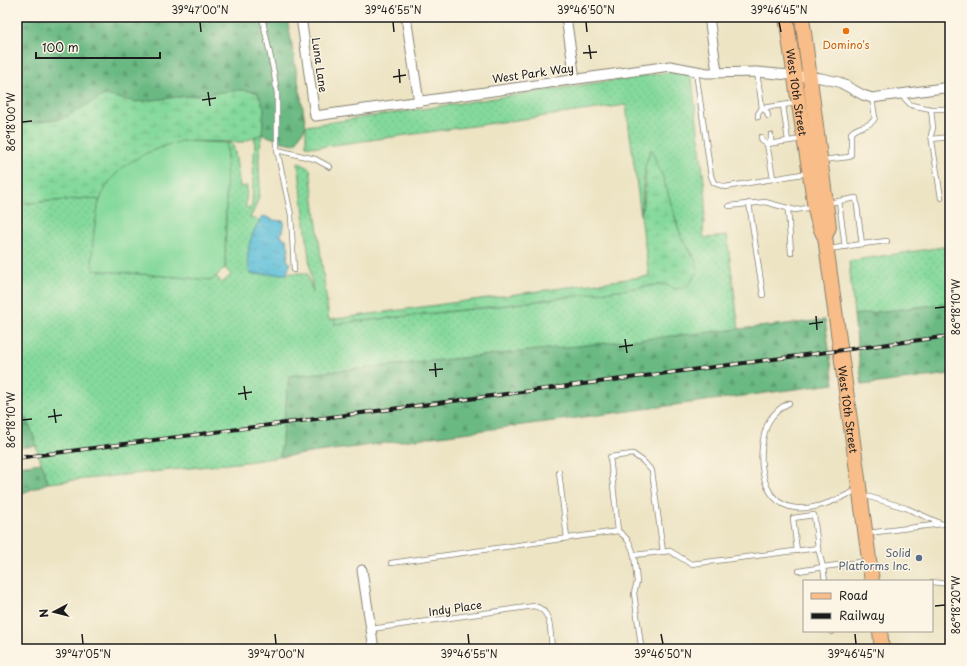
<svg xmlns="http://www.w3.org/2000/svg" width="967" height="666" viewBox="0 0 967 666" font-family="'Playpen Sans',sans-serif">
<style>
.grass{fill:url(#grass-dots);stroke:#507a5c}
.forest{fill:url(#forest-firs);stroke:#446a50}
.wetland{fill:url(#wetland-marsh);stroke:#507a5c}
.pitch{fill:#84d99b;stroke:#507a5c}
.water{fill:url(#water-ripples);stroke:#3c6d7a}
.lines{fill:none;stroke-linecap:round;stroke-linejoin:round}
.lane-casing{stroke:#848070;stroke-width:6}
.street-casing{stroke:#848070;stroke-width:11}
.primary-casing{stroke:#848070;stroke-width:16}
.lane{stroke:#fff;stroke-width:4.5}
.street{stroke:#fff;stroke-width:9}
.primary{stroke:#f8bd88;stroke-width:14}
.rail-casing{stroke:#1c1c1c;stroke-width:4}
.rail{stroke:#fcf5e5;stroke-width:2.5;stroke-dasharray:8;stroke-linecap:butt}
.ticks{fill:none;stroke:#1c1c1c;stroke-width:1.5}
.food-dot{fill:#e8710a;stroke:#fcf5e5;stroke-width:1.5}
.service-dot{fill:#5c6f8a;stroke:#fcf5e5;stroke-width:1.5}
.labels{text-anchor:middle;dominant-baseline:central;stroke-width:3;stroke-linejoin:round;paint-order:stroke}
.food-label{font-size:11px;fill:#c56008;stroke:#fcf5e5}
.street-label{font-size:11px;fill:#1c1c1c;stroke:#fcf5e5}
.service-label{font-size:11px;fill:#4e5e75;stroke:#fcf5e5;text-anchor:end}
.neatline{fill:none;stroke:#1c1c1c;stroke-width:1.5}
.ticks-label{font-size:10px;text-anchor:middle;fill:#1c1c1c}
</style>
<defs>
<pattern id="grass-dots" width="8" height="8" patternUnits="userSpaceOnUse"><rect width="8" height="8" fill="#84d99b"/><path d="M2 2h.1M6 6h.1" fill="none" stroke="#71ba85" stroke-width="1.8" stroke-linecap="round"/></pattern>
<pattern id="forest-firs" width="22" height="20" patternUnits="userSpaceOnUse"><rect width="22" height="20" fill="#6bb983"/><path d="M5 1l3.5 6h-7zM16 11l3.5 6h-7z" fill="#5c9e71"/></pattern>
<pattern id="wetland-marsh" width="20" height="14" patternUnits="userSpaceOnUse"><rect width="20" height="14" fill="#84d99b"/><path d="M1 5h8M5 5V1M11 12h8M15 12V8" fill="none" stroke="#71ba85"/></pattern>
<pattern id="water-ripples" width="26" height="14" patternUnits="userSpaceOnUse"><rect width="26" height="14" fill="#5bbed9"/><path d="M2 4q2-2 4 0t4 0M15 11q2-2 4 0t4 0" fill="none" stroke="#4a9aaf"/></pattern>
</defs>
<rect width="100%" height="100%" fill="#fcf5e5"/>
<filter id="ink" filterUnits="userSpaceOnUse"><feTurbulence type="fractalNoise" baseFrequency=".025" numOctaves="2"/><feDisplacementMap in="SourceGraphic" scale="8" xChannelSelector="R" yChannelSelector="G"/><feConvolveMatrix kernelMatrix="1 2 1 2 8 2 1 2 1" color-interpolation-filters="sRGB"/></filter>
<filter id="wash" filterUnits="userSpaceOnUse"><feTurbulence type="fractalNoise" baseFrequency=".012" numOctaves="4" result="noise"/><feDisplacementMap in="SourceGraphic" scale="16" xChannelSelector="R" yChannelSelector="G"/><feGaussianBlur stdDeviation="0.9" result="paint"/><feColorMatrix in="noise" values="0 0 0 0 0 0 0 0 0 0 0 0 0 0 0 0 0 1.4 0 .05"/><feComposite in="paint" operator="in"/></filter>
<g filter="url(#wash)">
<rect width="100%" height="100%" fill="#ede4c4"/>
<g class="grass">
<path d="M670 72 690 74 692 80 706 199 703 234 705 238 727 236 739 330 289 376 280 457 246 462 48 483 27 419 17 420V204L89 198 100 200 94 230 93 270 212 280 216 276 222 283 231 275 225 268 227 143H232L235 152 240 187 247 186 246 206 249 210 252 204 255 137 262 134C261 144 258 156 259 166 260 190 262 195 250 218L260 220 252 238 251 274 307 273 313 293 298 162 310 169 329 320 334 319 335 324 500 306 664 284 676 289 687 287 693 279V255L681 237 673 210 651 150C642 170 644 194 641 216L626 105 319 147 306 146V126Z"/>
<polygon points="950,246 950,303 854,315 849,261"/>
</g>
<g class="forest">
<polygon points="17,17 287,17 306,126 295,144 283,142 262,134 264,108 241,90 136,102 105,96 62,119 17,125"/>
<polygon points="950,303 950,374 862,385 854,315"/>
<polygon points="825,320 834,384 280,457 289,376"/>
<polygon points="27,418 37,446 17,448 17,420"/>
<polygon points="42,463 48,483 17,495 17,466"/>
</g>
<g class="wetland">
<polygon points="241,90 257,92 264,108 262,134 243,142 182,141 109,184 100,200 89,198 17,204 17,125 62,119 105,95 136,102"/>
<polygon points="651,149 664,180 681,237 697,263 698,271 687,287 676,289 664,284 506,305 335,324 334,319 649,276 641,216 645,191 645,166"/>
</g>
<path class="pitch" d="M182 141 227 143 225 268 212 280 93 270C91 256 93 239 95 224 97 216 97 207 100 200 112 164 149 150 182 141Z"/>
<path class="water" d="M264 216 273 220 284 221 281 237 286 239 289 249 287 259 290 264 287 274H251C243 257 251 229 264 216Z"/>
</g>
<g filter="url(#ink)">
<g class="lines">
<defs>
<g id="lane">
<polyline points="262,17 274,73 277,94 277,150 291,215 294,270"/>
<polyline points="696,72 711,176 714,183 725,187 808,173"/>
<polyline points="757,72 762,108 797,103"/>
<polyline points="900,94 911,105 931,109 950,109"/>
<polyline points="783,105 788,141"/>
<polyline points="931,109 933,128 931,135 941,198"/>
<polyline points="758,117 758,114 762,108 767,112 768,116"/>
<polyline points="771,135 771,140 767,144 773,178"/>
<polyline points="761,137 762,141 767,144 803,139"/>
<polyline points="932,139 950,137"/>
<polyline points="277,150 315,159 330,167"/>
<path d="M822 160 849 157 851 155V133C858 125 870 128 875 118L872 98"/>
<polyline points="839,201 845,247"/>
<polyline points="749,203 763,295"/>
<polyline points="828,203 856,198 862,244 829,249"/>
<polyline points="729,206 765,202 795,210 813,207"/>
<polyline points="788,209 791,253"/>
<polyline points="862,244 887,241"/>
<path d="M789 403C781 407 774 413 769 421 756 448 757 504 796 508 818 510 838 499 857 490"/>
<polyline points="559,472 567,538"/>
<polyline points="863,495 906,508 942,524"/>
<path d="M618 531C628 538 631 544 634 555"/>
<polyline points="868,533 950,523"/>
<polyline points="797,551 793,518 814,515 818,548"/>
<polyline points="391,563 618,531 610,457 633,454 643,461 652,471 663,552"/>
<polyline points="799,571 823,567 825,581"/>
<polyline points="932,582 950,584"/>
<path d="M371 629 534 606C553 610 550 634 552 649"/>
<polyline points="832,631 832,632"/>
<polyline points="641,646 634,593 637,582 634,555 670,551 691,564 818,548 823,567 868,561"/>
</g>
<g id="street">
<polyline points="301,17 315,116 670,66 707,73 757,72 821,78 839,82 863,95 872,98 950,87"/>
<polyline points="406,17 419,102"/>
<polyline points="566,17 575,79"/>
<polyline points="709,17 717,72"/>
<polyline points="362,570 374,649"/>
</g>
<g id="primary">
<path id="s1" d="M786 17C794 72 802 126 811 181 814 199 815 222 825 237L872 581"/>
<polyline points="802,17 829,227 825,237"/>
<polyline points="880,631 882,649"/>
</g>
</defs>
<use href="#lane" class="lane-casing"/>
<use href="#street" class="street-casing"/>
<use href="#primary" class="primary-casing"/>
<use href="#lane" class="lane"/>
<use href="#street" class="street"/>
<use href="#primary" class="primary"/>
<defs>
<polyline id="rail" points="17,458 950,336"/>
</defs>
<use href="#rail" class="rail-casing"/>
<use href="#rail" class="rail"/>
</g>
</g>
<path class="ticks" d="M200 22 201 32M393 22 394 32M586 22 587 32M779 22 781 32M589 45 591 59M583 53 597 52M399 69 400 83M393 77 406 75M208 92 210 106M202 100 216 98M22 122 32 121M935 308 945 307M816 316 817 330M809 324 823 322M625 339 627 353M619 347 633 345M435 363 436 377M429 370 443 369M244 386 246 400M238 394 252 392M54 409 56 423M48 417 62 415M22 420 32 419M935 606 945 605M82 634 83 644M275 634 276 644M468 634 469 644M661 634 663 644M855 634 856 644"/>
<circle class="food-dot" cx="846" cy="31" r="4"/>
<circle class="service-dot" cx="919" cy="558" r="4"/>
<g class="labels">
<g class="food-label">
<text x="846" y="44">Domino's</text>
</g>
<g class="street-label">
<text transform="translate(320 65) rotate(82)">Luna Lane</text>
<text transform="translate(533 73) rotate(-8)">West Park Way</text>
<text stroke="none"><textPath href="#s1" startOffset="76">West 10th Street</textPath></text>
<text stroke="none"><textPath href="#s1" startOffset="398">West 10th Street</textPath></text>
<text transform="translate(455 608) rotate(-8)">Indy Place</text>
</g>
<g class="service-label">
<text x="911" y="552">Solid<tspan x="911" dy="13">Platforms Inc.</tspan></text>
</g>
</g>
<rect width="967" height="666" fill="none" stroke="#fcf5e5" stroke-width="44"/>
<rect x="803" y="580" width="130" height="52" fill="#fcf5e5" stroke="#a29e95"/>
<rect x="811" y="593" width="20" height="6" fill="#f8bd88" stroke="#a29e95"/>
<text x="839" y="600" font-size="12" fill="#1c1c1c">Road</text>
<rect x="811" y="613" width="20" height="6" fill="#1c1c1c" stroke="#a29e95"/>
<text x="839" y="620" font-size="12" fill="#1c1c1c">Railway</text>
<g transform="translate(54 612) rotate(263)" stroke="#fcf5e5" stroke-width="3" paint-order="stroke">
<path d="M0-3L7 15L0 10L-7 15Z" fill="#1c1c1c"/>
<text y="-6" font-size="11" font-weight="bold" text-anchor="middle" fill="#1c1c1c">N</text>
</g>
<path d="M36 52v6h124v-6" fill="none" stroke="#1c1c1c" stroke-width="2"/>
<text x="42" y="52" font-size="12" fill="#1c1c1c" stroke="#fcf5e5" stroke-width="3" paint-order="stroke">100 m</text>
<rect x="22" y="22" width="923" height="622" class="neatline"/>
<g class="ticks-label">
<text x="200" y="14">39°47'00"N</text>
<text x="393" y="14">39°46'55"N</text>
<text x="586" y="14">39°46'50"N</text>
<text x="779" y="14">39°46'45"N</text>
<text transform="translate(11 122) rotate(-90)" y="4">86°18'00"W</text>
<text transform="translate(956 307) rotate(-90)" y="4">86°18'10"W</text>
<text transform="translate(11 420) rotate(-90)" y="4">86°18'10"W</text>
<text transform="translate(956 605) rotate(-90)" y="4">86°18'20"W</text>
<text x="83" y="658">39°47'05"N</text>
<text x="276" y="658">39°47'00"N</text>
<text x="469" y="658">39°46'55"N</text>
<text x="663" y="658">39°46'50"N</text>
<text x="856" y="658">39°46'45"N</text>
</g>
</svg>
